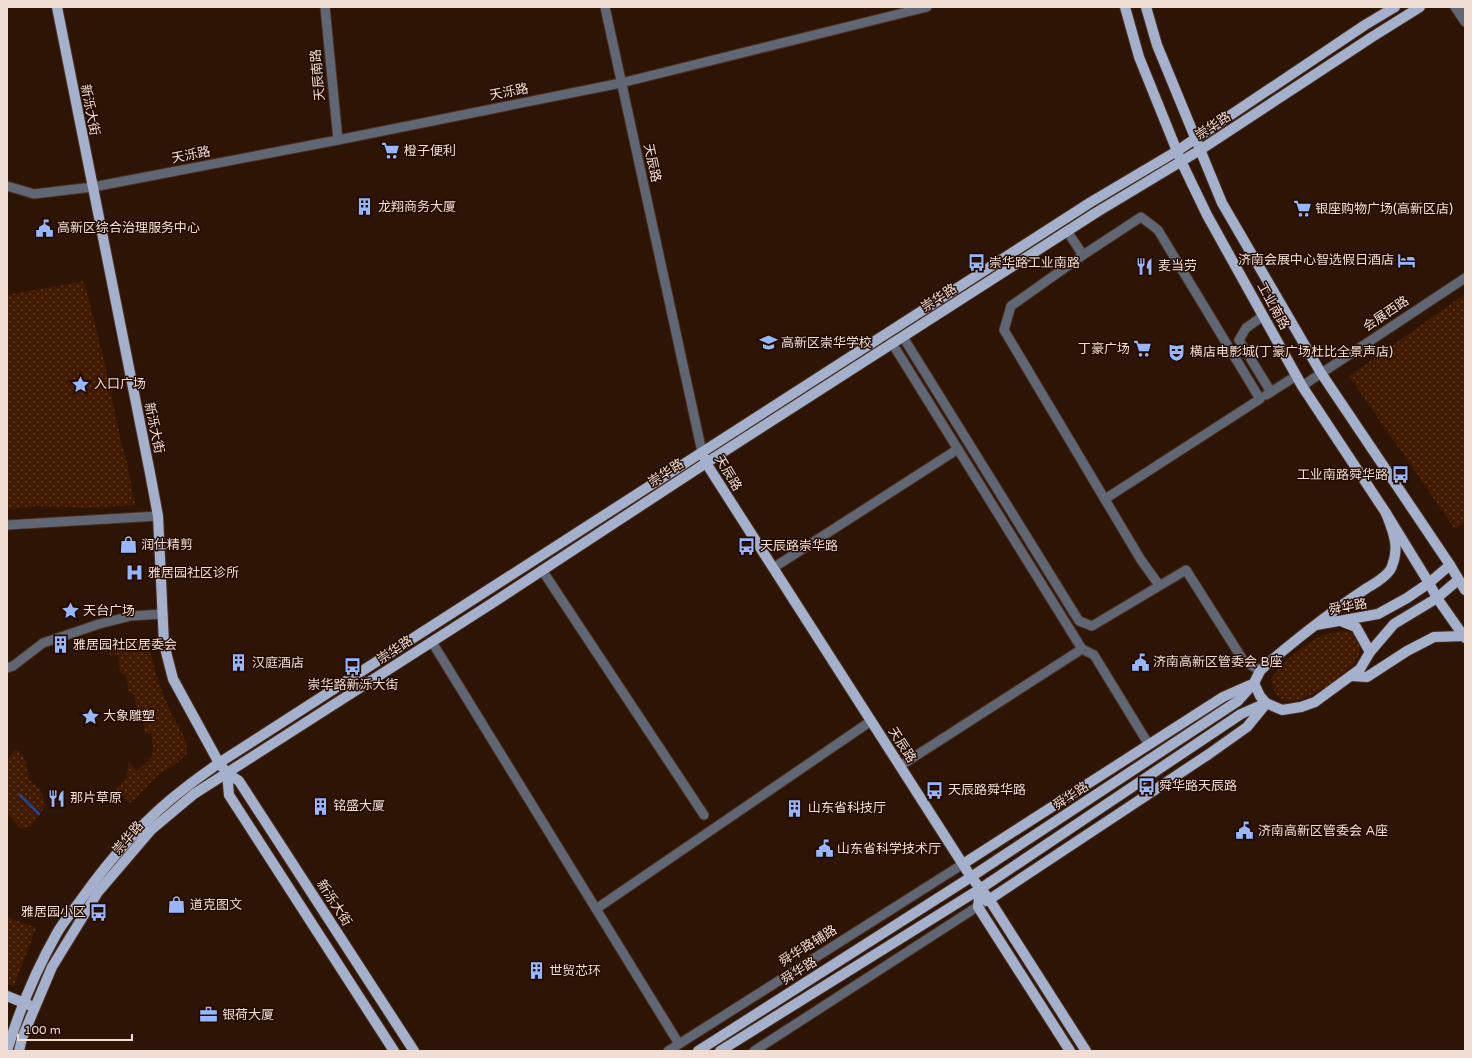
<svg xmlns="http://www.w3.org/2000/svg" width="1472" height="1058" viewBox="0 0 1472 1058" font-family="'Varela Round','Noto Sans SC',sans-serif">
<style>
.park{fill:url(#park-dots)}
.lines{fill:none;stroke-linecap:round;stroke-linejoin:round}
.stream{stroke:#2a438e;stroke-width:2.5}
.minor-casing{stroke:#493022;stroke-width:11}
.major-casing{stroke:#493022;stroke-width:12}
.minor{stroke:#606673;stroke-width:9}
.major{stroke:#a5b1cc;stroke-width:10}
.labels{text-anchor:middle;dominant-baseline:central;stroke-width:3;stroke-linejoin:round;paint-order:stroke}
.street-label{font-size:13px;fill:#f0ddd4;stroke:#230b00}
.poi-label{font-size:13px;fill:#f0ddd4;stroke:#230b00;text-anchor:start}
</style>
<defs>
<pattern id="park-dots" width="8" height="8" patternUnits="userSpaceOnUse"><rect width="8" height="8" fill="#421a00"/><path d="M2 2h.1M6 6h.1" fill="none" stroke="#5e3b24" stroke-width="1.8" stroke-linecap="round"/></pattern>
</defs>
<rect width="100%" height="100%" fill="#2e1405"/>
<g class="park">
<polygon points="84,281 105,365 121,441 126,458 135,505 84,508 36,506 7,510 7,295"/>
<polygon points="1465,294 1465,522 1455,529 1349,376"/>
<path d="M1348 631 1357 636C1359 642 1361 647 1359 654 1353 673 1323 691 1305 697 1299 700 1291 700 1284 701L1275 693 1271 678C1287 660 1307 638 1332 633 1337 631 1343 632 1348 631Z"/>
<path d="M146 639 158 680 169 709 186 741 187 753 177 763 159 774 131 803 116 789 126 778 129 762 137 771C154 756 155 757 151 733L145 734 143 717H138L134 693 129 694 126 674 120 673 118 655 110 656 109 647Z"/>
<path d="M15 750C28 752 26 772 31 782L39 787 46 805 31 827 21 829 7 813V760Z"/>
<polygon points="7,917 36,928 14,986 7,984"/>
</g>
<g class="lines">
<polyline class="stream" points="20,795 39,814"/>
<defs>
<g id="minor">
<polyline points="325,7 338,140"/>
<polyline points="605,7 702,452"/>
<polyline points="1455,7 1465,22"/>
<polyline points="1464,7 1465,8"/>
<polyline points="7,186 34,194 93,187 338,140 621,83 927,7"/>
<polyline points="1067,231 1083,255"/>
<polyline points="1263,316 1246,328 1239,340 1271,392"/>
<polyline points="903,337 1079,621 1092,626 1186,570 1243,660 1260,671"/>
<polyline points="892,343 1082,649 900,766"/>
<polyline points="1302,386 1465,278"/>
<polyline points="1266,395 1296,376"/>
<polyline points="1105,499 1260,399 1158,230 1141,217 1083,255 1011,306 1004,330 1141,560 1159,585"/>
<polyline points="7,525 158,516"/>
<polyline points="773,568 958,449"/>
<polyline points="542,570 704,815"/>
<polyline points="432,642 679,1044"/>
<polyline points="1082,649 1094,655 1149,745"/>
<polyline points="7,668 13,666 43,643 99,624 131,616 163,614"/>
<polyline points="596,909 871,721"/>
<polyline points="668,1051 963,864"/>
<polyline points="754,1051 983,903"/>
</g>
<g id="major">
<polyline points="57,7 150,473 158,516 164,644 173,679 219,763 227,773 239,781 414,1051"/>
<polyline points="1125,7 1139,57 1181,161 1207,215 1302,386 1386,513 1429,583 1437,598 1465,638"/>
<polyline points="1146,7 1157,45 1222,203 1321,373 1450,565 1465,590"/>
<polyline points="704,457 706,463 971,877 989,899 1086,1051"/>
<polyline points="1343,622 1356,627 1370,652"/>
<polyline points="1316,625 1378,614 1407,598 1429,583 1450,565"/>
<polyline points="1351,676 1367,677 1407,651 1434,637 1464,636"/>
<polyline points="1254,683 1260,696 1266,703"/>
<polyline points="227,773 229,795 394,1051"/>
<polyline points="963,864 1223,697 1250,685"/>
<polyline points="980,889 978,907 1070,1051"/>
<polyline points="987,901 1209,754 1247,727 1265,705"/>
<polyline points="7,996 29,1005"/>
<path d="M7 1051C19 1011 36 970 57 933 63 922 72 912 80 901 109 860 144 819 185 788 196 779 208 771 219 763L1091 202 1177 151 1365 25 1395 7"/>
<polyline points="19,1051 22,1038 52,967 98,892 151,830 194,794 494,602 706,463 1097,212 1200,150 1372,37 1420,7"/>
<path d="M698 1051 971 877 1238 701 1254 683 1260 671 1267 664C1299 637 1332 611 1367 588 1374 584 1390 574 1392 566 1400 546 1393 532 1386 513"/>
<polyline points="720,1051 980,889 1241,714 1266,703 1282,710 1301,707 1315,702 1360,669 1370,652 1394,624 1437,598 1458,580"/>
</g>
</defs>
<use href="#minor" class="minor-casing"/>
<use href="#major" class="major-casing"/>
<use href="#minor" class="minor"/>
<use href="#major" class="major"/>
</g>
<defs>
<symbol id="supermarket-bare" viewBox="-9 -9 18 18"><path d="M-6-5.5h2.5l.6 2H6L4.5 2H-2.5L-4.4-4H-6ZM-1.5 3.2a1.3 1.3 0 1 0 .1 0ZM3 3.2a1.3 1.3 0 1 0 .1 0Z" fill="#98b6fd" stroke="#230b00" stroke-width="2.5" paint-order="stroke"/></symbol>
<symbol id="building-bare" viewBox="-9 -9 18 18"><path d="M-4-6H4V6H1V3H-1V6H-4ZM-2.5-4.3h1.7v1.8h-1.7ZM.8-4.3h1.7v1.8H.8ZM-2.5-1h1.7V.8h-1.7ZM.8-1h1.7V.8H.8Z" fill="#98b6fd" stroke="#230b00" stroke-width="2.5" paint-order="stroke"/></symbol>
<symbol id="civic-bare" viewBox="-9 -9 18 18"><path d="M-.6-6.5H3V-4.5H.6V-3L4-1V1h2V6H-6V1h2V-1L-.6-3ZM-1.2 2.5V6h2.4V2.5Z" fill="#98b6fd" stroke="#230b00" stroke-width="2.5" paint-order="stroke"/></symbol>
<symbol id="hotel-bare" viewBox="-9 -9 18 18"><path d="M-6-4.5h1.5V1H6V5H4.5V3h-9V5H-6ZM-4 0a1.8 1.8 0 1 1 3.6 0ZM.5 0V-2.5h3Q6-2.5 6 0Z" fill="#98b6fd" stroke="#230b00" stroke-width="2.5" paint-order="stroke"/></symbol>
<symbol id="bus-bare" viewBox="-9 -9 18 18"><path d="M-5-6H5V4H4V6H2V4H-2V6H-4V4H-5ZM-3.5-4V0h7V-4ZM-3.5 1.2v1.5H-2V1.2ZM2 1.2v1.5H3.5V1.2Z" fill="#98b6fd" stroke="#230b00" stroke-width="2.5" paint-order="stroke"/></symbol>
<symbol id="restaurant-bare" viewBox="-9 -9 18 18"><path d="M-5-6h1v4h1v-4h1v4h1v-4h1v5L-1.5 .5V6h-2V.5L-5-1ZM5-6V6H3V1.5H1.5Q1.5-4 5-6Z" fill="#98b6fd" stroke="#230b00" stroke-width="2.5" paint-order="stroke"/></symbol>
<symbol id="school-bare" viewBox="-9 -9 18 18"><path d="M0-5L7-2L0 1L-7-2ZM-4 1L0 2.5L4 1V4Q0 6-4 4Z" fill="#98b6fd" stroke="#230b00" stroke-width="2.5" paint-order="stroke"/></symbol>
<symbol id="theatre-bare" viewBox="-9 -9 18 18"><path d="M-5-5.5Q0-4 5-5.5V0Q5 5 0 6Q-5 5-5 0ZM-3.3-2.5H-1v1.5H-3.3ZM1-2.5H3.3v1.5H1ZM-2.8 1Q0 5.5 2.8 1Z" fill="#98b6fd" stroke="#230b00" stroke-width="2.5" paint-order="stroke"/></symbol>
<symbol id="sight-bare" viewBox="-9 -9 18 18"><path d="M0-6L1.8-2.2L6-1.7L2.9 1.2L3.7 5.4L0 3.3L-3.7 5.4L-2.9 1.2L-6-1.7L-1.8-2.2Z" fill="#98b6fd" stroke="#230b00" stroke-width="2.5" paint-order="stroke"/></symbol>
<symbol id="shop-bare" viewBox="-9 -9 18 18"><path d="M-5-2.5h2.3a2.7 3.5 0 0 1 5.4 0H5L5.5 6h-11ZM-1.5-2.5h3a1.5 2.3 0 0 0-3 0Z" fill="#98b6fd" stroke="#230b00" stroke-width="2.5" paint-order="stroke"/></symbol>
<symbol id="hospital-bare" viewBox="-9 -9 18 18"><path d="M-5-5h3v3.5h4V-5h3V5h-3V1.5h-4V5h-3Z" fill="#98b6fd" stroke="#230b00" stroke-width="2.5" paint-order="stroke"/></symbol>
<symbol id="office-bare" viewBox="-9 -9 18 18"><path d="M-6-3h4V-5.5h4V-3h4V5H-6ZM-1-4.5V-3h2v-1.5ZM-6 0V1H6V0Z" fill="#98b6fd" stroke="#230b00" stroke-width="2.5" paint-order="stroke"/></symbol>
</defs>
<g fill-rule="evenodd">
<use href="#supermarket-bare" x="378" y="138" width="25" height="25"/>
<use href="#building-bare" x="352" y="194" width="25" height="25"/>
<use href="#supermarket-bare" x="1290" y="196" width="25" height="25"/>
<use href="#civic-bare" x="32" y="216" width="25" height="25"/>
<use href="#hotel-bare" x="1394" y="248" width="25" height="25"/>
<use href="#bus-bare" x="964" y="250" width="25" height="25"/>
<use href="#restaurant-bare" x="1132" y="254" width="25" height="25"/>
<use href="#school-bare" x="756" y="330" width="25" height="25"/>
<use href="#supermarket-bare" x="1130" y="336" width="25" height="25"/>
<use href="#theatre-bare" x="1164" y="340" width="25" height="25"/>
<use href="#sight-bare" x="68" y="372" width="25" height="25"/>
<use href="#bus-bare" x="1388" y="462" width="25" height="25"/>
<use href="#shop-bare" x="116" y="532" width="25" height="25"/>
<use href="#bus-bare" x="734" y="534" width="25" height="25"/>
<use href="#hospital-bare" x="122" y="560" width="25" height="25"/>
<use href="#sight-bare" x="58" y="598" width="25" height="25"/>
<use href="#building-bare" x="48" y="632" width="25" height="25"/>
<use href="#civic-bare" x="1128" y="650" width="25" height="25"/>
<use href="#building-bare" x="226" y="650" width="25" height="25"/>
<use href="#bus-bare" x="340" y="654" width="25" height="25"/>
<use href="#sight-bare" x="78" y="704" width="25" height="25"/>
<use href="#bus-bare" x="1134" y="774" width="25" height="25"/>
<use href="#bus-bare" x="922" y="778" width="25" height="25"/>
<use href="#restaurant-bare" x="44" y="786" width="25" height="25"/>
<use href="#building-bare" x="308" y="794" width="25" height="25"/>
<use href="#building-bare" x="782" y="796" width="25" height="25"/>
<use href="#civic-bare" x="1232" y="818" width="25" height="25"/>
<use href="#civic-bare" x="812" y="836" width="25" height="25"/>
<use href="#shop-bare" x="164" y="892" width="25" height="25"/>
<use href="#bus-bare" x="86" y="900" width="25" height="25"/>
<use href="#building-bare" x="524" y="958" width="25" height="25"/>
<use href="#office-bare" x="196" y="1002" width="25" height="25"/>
</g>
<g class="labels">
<g class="street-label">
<text transform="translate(318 75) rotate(-95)">天辰南路</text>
<text transform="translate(509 92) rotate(-11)">天泺路</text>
<text transform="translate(90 110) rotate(79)">新泺大街</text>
<text transform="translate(1213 126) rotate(-33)">崇华路</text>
<text transform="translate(191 155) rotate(-11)">天泺路</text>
<text transform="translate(652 163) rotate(78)">天辰路</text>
<text transform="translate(939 298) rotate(-33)">崇华路</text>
<text transform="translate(1273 306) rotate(61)">工业南路</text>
<text transform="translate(1386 314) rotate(-34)">会展西路</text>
<text transform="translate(154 428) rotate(78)">新泺大街</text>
<text transform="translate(666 473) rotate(-33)">崇华路</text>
<text transform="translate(728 473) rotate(59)">天辰路</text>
<text transform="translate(1348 607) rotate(-10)">舜华路</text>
<text transform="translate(395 650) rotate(-33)">崇华路</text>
<text transform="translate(902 745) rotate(57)">天辰路</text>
<text transform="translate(1071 796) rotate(-34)">舜华路</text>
<text transform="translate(128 838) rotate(-49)">崇华路</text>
<text transform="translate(334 903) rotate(57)">新泺大街</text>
<text transform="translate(808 946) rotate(-32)">舜华路辅路</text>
<text transform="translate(799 971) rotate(-32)">舜华路</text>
</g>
<g class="poi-label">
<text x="404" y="151">橙子便利</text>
<text x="378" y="207">龙翔商务大厦</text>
<text x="1315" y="209">银座购物广场(高新区店)</text>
<text x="57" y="228">高新区综合治理服务中心</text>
<text x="1394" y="260" text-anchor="end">济南会展中心智选假日酒店</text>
<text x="989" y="263">崇华路工业南路</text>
<text x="1158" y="266">麦当劳</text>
<text x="781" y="343">高新区崇华学校</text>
<text x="1130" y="349" text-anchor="end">丁豪广场</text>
<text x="1190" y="352">横店电影城(丁豪广场杜比全景声店)</text>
<text x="94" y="384">入口广场</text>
<text x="1388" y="475" text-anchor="end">工业南路舜华路</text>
<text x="141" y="545">润仕精剪</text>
<text x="760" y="546">天辰路崇华路</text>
<text x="148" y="573">雅居园社区诊所</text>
<text x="83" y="611">天台广场</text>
<text x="73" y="645">雅居园社区居委会</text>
<text x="1153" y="662">济南高新区管委会 B座</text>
<text x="252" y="663">汉庭酒店</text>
<text x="353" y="685" text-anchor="middle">崇华路新泺大街</text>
<text x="103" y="716">大象雕塑</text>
<text x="1159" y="786">舜华路天辰路</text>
<text x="948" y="790">天辰路舜华路</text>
<text x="70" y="798">那片草原</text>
<text x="333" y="806">铭盛大厦</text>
<text x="808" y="808">山东省科技厅</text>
<text x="1258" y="831">济南高新区管委会 A座</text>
<text x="837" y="849">山东省科学技术厅</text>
<text x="190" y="905">道克图文</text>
<text x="86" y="912" text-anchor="end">雅居园小区</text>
<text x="549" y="971">世贸芯环</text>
<text x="222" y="1015">银荷大厦</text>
</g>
</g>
<rect width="1472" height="1058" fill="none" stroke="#f0ddd4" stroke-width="16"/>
<path d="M18 1034v6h114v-6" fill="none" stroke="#f0ddd4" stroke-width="2"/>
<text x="24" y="1034" font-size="12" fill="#f0ddd4" stroke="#230b00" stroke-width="3" paint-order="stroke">100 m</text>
</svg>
